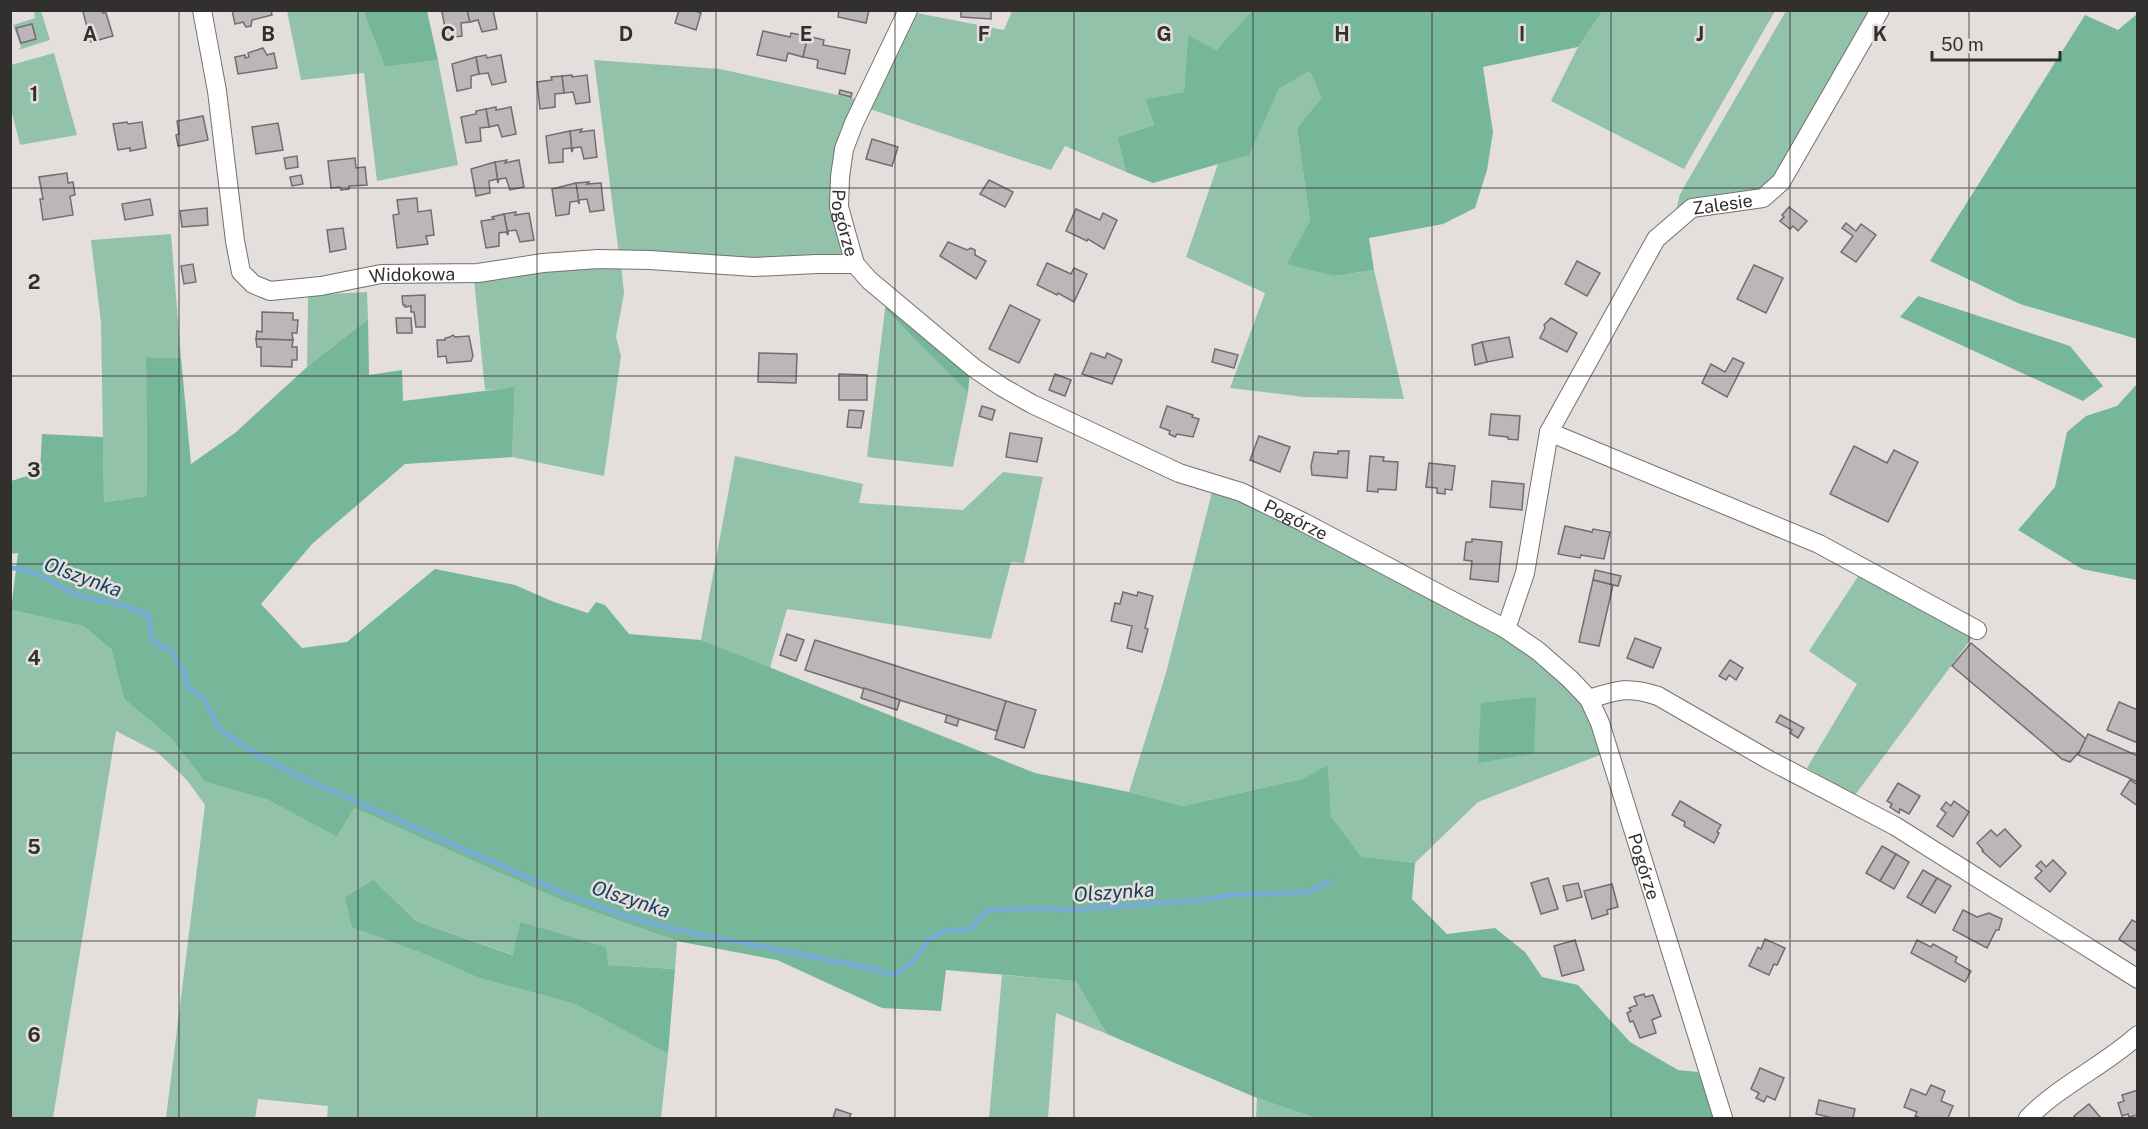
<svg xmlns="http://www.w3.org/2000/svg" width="2148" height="1129" viewBox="0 0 2148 1129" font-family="'Public Sans',sans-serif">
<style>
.green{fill:#93c2ab}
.forest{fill:#75b798}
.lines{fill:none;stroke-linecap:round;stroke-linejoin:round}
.stream{stroke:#78acd5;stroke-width:5}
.building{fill:#bab6b9;stroke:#716d70;stroke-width:1.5}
.street-casing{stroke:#75706e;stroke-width:20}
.street{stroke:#fff;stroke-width:18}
.grid{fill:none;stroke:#32302f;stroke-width:1.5;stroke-opacity:0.55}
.labels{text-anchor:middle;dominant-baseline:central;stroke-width:5;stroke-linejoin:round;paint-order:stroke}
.street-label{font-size:18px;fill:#32302f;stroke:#e4dfdd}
.water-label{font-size:20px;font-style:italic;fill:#18405d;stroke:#e4dfdd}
.grid-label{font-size:20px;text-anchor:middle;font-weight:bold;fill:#32302f;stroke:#e4dfdd;stroke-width:5;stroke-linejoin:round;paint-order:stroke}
</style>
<rect width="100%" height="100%" fill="#e4dfdd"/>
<g class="green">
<polygon points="34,11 41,11 50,40 18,50 21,47 13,25 35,18"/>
<polygon points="287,11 363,11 385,67 438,60 458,165 377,181 364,73 301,80"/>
<polygon points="1012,11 1252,11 1216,50 1188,36 1184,92 1145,99 1154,125 1117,137 1126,172 1065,146 1051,170 870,109 917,13 1004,30"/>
<polygon points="1603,11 1775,11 1684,169 1551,101 1578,47"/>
<polygon points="1786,11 1873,11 1778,181 1761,194 1676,211 1680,194"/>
<polygon points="54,53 77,135 20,145 11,109 11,65"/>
<path d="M594 60 720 69 856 99C849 115 840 131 835 147 826 183 836 217 845 253 769 267 695 259 619 255Z"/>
<polygon points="1310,71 1321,98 1297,128 1310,220 1288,263 1334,276 1374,270 1404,399 1304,397 1230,388 1265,293 1186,257 1218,164 1249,154 1279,89"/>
<polygon points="171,234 181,358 146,357 147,496 104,502 101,323 91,240"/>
<polygon points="580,265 621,265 624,293 616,337 621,356 604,476 512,457 515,388 485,390 474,279"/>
<polygon points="367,292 368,319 307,367 308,295"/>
<polygon points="885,309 968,393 953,467 867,457"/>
<polygon points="735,456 863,484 859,503 963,510 1003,472 1043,477 1024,563 1011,562 991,639 787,609 770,668 701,640"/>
<polygon points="1212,492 1238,498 1488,626 1545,665 1578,697 1591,717 1605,753 1478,802 1415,863 1361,858 1331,816 1328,766 1302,779 1183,806 1129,792 1166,673"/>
<polygon points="1859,575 1974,635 1855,795 1807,768 1857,684 1809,651"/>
<polygon points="11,610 83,626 111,649 124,699 171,738 205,782 268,800 337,837 354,808 563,901 677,941 675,969 608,965 520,922 514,955 416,921 374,880 417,951 479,978 575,1004 668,1054 661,1118 327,1118 328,1106 258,1099 255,1118 166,1118 205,805 187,780 157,752 116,731 53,1118 11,1118"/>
<polygon points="1002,975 1076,981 1107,1034 1056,1013 1048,1118 989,1118"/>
<polygon points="1257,1098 1316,1118 1256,1118"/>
</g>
<g class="forest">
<polygon points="363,11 427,11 438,60 385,67"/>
<polygon points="1252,11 1252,10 1603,11 1578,47 1483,67 1493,132 1487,170 1475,208 1443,224 1369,238 1374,270 1334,276 1287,264 1310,220 1297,128 1321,98 1310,71 1279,89 1249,155 1153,183 1126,172 1117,137 1154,125 1145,99 1184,92 1188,35 1216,50"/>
<polygon points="2137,14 2137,339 2020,304 1930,261 2085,15 2118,30"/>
<polygon points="1918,296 2070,346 2103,386 2083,401 1900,317"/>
<polygon points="888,300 970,370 968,393 885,309"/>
<polygon points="368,319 369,375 402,370 403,401 515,387 512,457 405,464 312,544 261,604 302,648 347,642 435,569 515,585 554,602 588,613 596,602 605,605 629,634 701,640 1035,773 1129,792 1183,806 1302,779 1328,765 1331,816 1361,857 1415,863 1412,899 1447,934 1495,928 1525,952 1542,977 1578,985 1630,1042 1678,1070 1698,1072 1716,1118 1316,1118 1257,1098 1107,1034 1076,981 946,970 941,1011 882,1008 777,960 677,941 563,901 354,808 337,837 268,800 205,782 171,738 124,699 111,649 83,626 11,610 18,553 11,554 11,481 40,472 42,434 103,437 104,502 147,496 146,357 181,358 191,464 235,433 307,367"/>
<polygon points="2137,384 2137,580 2082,569 2018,530 2055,487 2067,432 2086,416 2117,406"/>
<polygon points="1536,697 1534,753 1478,763 1481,703"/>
<polygon points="374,880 416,921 513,955 520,922 606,947 608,965 675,969 668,1054 575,1004 479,978 417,951 352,927 345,897"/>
</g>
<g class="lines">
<path class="stream" d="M10 568C37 568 56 587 80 596 89 600 98 600 107 601 120 604 135 610 148 614L153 642 170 650 185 673 187 687 204 699 220 730 265 759 307 780 563 893 629 917 669 928 879 970 894 975 912 963 928 940 944 931 970 929 988 910 1042 908 1068 910 1201 900 1230 895 1309 892 1328 882"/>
</g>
<g class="building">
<polygon points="89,10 102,10 103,13 106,13 113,36 91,42 83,12"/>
<polygon points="232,10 271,10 272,15 252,20 251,26 246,27 243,22 235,24"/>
<polygon points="448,10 467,10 470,22 461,23 462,36 447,38 442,12"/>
<polygon points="467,10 493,10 497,29 482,32 478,20 470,22"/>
<polygon points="679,10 693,10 701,13 696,30 675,23"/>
<polygon points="839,10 869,10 866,23 838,17"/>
<polygon points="961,10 991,10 991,19 961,17"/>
<polygon points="32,24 36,39 21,43 16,28"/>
<polygon points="763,31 790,37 791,33 808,36 803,57 788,53 786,61 757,55"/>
<polygon points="808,36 824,40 823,45 850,50 845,74 817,68 818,60 803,57"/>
<polygon points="263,48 267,55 274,53 277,68 238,74 235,57 245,55 245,58 249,57 248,53"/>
<polygon points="486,55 487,58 501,55 506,82 492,85 488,73 479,74 476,57"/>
<polygon points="476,57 479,74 471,76 471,88 457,91 452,64"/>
<polygon points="572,75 572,77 587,75 590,102 576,104 573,92 564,93 562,76"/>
<polygon points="562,76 564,93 555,94 555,107 540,109 537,82 552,80 551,77"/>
<polygon points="840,90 852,93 851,97 839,94"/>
<polygon points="496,107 496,110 511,107 516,134 502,137 498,125 489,127 486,109"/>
<polygon points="486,109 489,127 480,128 481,141 466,143 461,117 476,114 476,111"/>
<polygon points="203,116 208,140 178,146 176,135 179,134 177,121"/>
<polygon points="127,122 128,124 142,122 146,148 130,151 130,148 118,150 113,124"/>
<polygon points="278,123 283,150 256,154 252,127"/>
<polygon points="582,129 580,132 594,130 597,157 584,159 581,147 573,148 572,152 570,131"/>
<polygon points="570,131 572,152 571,148 563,149 563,162 549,163 546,136"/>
<polygon points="872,139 898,147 892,166 866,159"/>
<polygon points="297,156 298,167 286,169 284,158"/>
<polygon points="355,158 356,168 365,167 367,185 349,186 349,189 341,190 340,187 331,188 328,161"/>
<polygon points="507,160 505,163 519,160 524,187 510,190 506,178 499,179 498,183 495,162"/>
<polygon points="495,162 498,183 497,179 489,181 490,193 476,196 471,169"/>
<polygon points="67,173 68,183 73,182 75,195 70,196 73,215 43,220 40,199 43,199 39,177"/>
<polygon points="301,175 303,184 292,186 290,177"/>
<polygon points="989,180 1013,192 1005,207 980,194"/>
<polygon points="589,182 587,184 601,183 604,210 590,212 587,199 579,200 579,204 576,183"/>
<polygon points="576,183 579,204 578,201 570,202 569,214 556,216 552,189"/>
<polygon points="417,198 418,212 431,210 434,235 426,236 428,244 397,248 393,215 399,214 397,200"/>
<polygon points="150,199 153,215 125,220 122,204"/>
<polygon points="1789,207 1807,221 1798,231 1793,226 1790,229 1780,221 1784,217 1782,215"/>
<polygon points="207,208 208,225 182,227 180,211"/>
<polygon points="1076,209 1100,220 1103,213 1117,220 1104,249 1088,239 1087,241 1066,231"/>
<polygon points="516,212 515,215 529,213 534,240 520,242 516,230 508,231 508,235 504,214"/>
<polygon points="504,214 508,235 506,232 499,233 499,246 486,248 481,221 494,219 492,217"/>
<polygon points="1846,223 1856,231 1861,224 1876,235 1856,262 1841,252 1853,236 1842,228"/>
<polygon points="343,228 346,249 330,252 327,230"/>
<polygon points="948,242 967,250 971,248 975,250 975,255 986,261 976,279 940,256"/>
<polygon points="1577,261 1600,273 1587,296 1565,284"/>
<polygon points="1047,263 1071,274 1074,268 1087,274 1074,302 1058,293 1057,295 1037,285"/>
<polygon points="193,264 196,282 184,284 181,266"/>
<polygon points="1754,265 1783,278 1766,313 1737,299"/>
<polygon points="425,295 425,327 416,327 414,312 411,312 411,306 405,307 405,305 403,305 402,296"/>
<polygon points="1010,305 1040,320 1019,363 989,349"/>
<polygon points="262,312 293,313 293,320 298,320 297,333 292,333 293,340 256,339 257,331 262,332"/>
<polygon points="396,318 411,318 412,333 397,333"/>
<polygon points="1551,318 1577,333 1567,352 1540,338 1545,328 1544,325"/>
<polygon points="453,335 455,337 469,336 473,356 471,361 447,363 446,356 438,357 437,340 445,340 445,338 450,337"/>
<polygon points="1509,337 1513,357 1487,362 1482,342"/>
<polygon points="256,339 293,340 292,347 297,347 297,360 292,360 292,367 261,366 261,347 257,347"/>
<polygon points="1482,342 1487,362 1475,365 1472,345"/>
<polygon points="1215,349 1238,355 1234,368 1212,362"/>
<polygon points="759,353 797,354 796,383 758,382"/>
<polygon points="1091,353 1105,358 1107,353 1122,360 1112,384 1082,374"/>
<polygon points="1733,358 1744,363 1727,397 1702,383 1711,364 1725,372"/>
<polygon points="839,374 867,375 867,400 839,400"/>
<polygon points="1055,374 1071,380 1065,396 1049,390"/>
<polygon points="982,406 995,410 992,420 979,416"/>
<polygon points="1167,406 1193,415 1192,417 1199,419 1193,437 1177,434 1175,437 1169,434 1170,431 1160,427"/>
<polygon points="849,410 864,411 861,428 847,427"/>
<polygon points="1491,414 1520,416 1518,440 1508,439 1508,437 1489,435"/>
<polygon points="1010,433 1042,438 1037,462 1006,457"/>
<polygon points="1259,436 1290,447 1280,472 1250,460"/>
<polygon points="1854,446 1887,463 1894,450 1918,462 1888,522 1830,494"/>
<polygon points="1338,451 1349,451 1347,478 1312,475 1311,466 1314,452 1338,454"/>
<polygon points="1370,456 1384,457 1383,461 1398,462 1396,490 1378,489 1378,492 1367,491"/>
<polygon points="1429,463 1455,466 1452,490 1445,489 1445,494 1437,493 1437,488 1426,487"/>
<polygon points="1492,481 1524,484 1522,510 1490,507"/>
<polygon points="1565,526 1592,532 1593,529 1610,532 1604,559 1581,555 1580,558 1558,554"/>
<polygon points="1472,539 1502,542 1498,582 1470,579 1472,561 1464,560 1466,542 1472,542"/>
<polygon points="1595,570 1621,576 1618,586 1593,580"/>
<polygon points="1593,580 1613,585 1599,646 1579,642"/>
<polygon points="1123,592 1137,596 1138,592 1153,596 1145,628 1148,629 1142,652 1127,648 1132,626 1111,621 1115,603 1120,604"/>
<polygon points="787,634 804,640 796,661 780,655"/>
<polygon points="1635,638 1661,648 1653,668 1627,658"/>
<polygon points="815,640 1006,701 997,731 805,670"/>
<polygon points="1971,643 2086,739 2080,751 2070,762 2062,759 1952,666"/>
<polygon points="1730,660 1743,668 1736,680 1729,675 1726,680 1719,676"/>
<polygon points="864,688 900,700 897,710 861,698"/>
<polygon points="1006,701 1036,710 1024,748 995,739"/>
<polygon points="2119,702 2138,710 2138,743 2107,730"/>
<polygon points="947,715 959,719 957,726 945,722"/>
<polygon points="1780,715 1804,728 1798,738 1790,733 1792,730 1776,722"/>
<polygon points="2088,734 2138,756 2138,782 2078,755"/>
<polygon points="2130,780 2138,785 2138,806 2121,794"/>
<polygon points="1898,783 1920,796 1909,814 1900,809 1899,813 1890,807 1892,804 1887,801"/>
<polygon points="1680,801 1721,825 1717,832 1719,833 1714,843 1684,826 1685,822 1672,815"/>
<polygon points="1954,801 1969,812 1953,837 1937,826 1946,813 1941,809 1946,802 1951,806"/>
<polygon points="2005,829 2021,846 2000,867 1982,851 1983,850 1977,843 1991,830 1997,836"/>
<polygon points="1882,846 1896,854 1880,881 1866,873"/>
<polygon points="1896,854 1909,862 1894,889 1880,881"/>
<polygon points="2053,860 2066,873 2050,892 2035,878 2042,871 2036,866 2041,861 2046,867"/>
<polygon points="1923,870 1937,878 1921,905 1907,897"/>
<polygon points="1548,878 1558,909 1541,914 1531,883"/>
<polygon points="1937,878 1951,886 1935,913 1921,905"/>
<polygon points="1578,883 1582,897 1567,901 1563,886"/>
<polygon points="1612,884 1618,907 1607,910 1608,914 1592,919 1584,891"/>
<polygon points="1963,910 1977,917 1989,913 2002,919 1999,930 1996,930 1987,948 1953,930"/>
<polygon points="2132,920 2138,923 2138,952 2119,939"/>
<polygon points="1765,939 1785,948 1777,965 1774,964 1769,975 1749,966 1758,947 1761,949"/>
<polygon points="1575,940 1584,970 1562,976 1554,946"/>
<polygon points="1917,940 1931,947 1933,944 1957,957 1955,962 1971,971 1965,982 1911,953"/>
<polygon points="1644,994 1645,997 1653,995 1661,1016 1652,1020 1656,1033 1640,1038 1633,1021 1630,1022 1627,1013 1631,1011 1629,1008 1637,1005 1634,997"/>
<polygon points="1760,1068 1784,1078 1775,1100 1767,1096 1764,1102 1756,1098 1759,1093 1751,1089"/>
<polygon points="1931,1085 1945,1091 1941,1101 1953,1106 1948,1118 1921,1118 1915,1116 1917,1112 1904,1107 1911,1089 1926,1095"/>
<polygon points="2138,1090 2138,1115 2129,1117 2128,1114 2122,1116 2118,1103 2124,1101 2122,1095"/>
<polygon points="1819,1100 1855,1109 1853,1118 1833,1118 1816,1114"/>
<polygon points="2089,1104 2101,1118 2076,1118 2074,1116"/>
<polygon points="836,1109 851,1114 849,1118 833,1118"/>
</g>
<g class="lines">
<defs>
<g id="street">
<path id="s1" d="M202 10 217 91 235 241 241 272 253 284 270 291 321 286 381 274 478 273 543 263 598 259 650 260 754 267 817 264H855"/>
<path id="s2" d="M908 10 854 123 844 149 840 177 839 207 847 236 855 264 869 280 974 368 1002 387 1032 404 1179 473 1241 492 1303 522 1506 629 1538 651 1570 679 1589 699 1600 723 1723 1118"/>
<polyline points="1549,432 1819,544 1977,630"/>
<path id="s3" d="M1506 629 1525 573 1549 432 1656 239 1692 208 1763 198 1781 182 1880 10"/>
<path d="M1589 699C1618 690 1628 686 1658 696L1769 760 1895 826 2138 979"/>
<path d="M2028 1118C2060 1085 2104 1066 2138 1035"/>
</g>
</defs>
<use href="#street" class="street-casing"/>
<use href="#street" class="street"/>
</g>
<path class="grid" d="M179 10V1118M358 10V1118M537 10V1118M716 10V1118M895 10V1118M1074 10V1118M1253 10V1118M1432 10V1118M1611 10V1118M1790 10V1118M1969 10V1118M10 188H2138M10 376H2138M10 564H2138M10 753H2138M10 941H2138"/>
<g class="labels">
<g class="street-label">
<text stroke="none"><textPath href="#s3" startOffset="501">Zalesie</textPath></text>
<text stroke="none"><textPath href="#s2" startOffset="228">Pogórze</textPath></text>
<text stroke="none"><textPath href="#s1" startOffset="444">Widokowa</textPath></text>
<text stroke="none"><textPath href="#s2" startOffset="786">Pogórze</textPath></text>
<text stroke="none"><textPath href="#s2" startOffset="1308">Pogórze</textPath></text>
</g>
<g class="water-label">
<text transform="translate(83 577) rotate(20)">Olszynka</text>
<text transform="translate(1114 892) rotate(-4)">Olszynka</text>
<text transform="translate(631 899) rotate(18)">Olszynka</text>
</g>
</g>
<g class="grid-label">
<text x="90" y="41">A</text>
<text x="268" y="41">B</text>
<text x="448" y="41">C</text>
<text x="626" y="41">D</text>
<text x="806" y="41">E</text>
<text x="984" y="41">F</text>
<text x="1164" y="41">G</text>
<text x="1342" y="41">H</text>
<text x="1522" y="41">I</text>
<text x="1700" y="41">J</text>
<text x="1880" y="41">K</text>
<text x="34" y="101">1</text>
<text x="34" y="289">2</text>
<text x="34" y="477">3</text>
<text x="34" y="665">4</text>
<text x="34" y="854">5</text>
<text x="34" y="1042">6</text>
</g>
<rect width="2148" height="1129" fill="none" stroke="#32302f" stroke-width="24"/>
<path d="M1932 51v9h128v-9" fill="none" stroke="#32302f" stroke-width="3"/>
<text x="1941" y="51" font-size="18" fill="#32302f" stroke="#e4dfdd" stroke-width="4.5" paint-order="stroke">50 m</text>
</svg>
